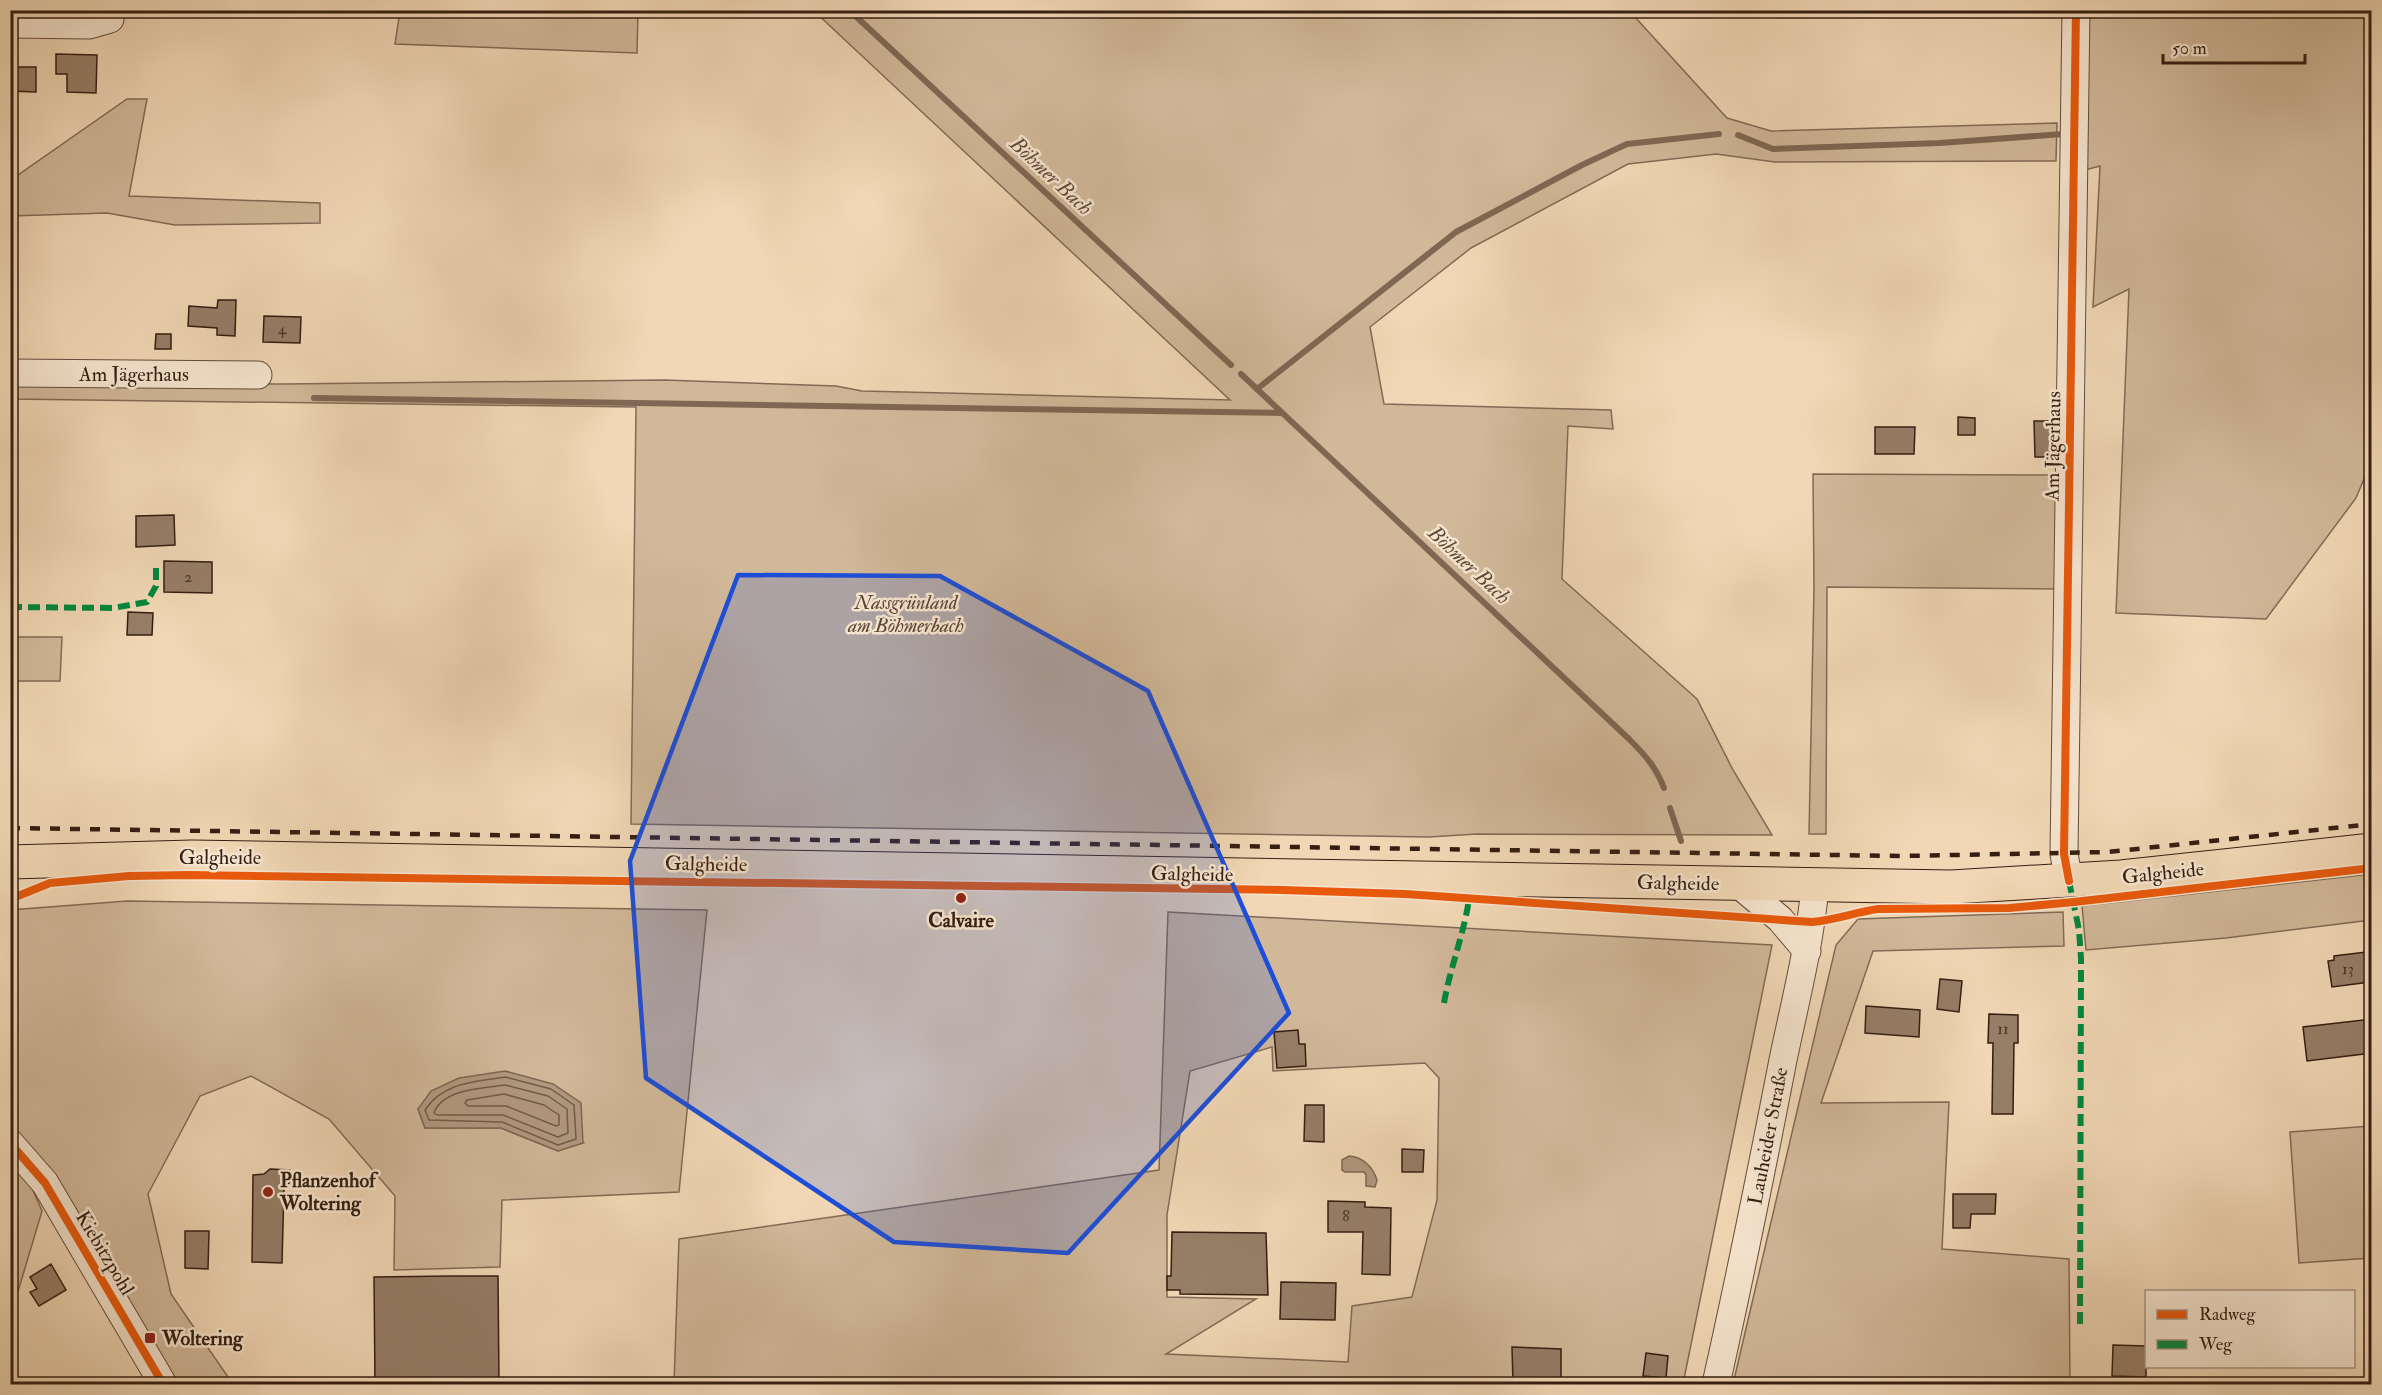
<svg xmlns="http://www.w3.org/2000/svg" width="2382" height="1395" viewBox="0 0 2382 1395" font-family="'IM FELL Double Pica',serif">
<style>
.green{fill:#d1b899;stroke:#826b56;stroke-width:1.5;fill-rule:evenodd}
.water{fill:#b1987e;stroke:#7f6753;stroke-width:1.5}
.lines{fill:none;stroke-linecap:round;stroke-linejoin:round}
.shore{stroke:#725b48;stroke-width:1.5}
.stream{stroke:#7f6753;stroke-width:6}
.building{fill:#967e67;stroke:#341e12;stroke-width:1.5}
.minor-casing{stroke:#634c3b;stroke-width:29}
.major-casing{stroke:#341e12;stroke-width:35}
.minor{stroke:#f6e5cf;stroke-width:27}
.major{stroke:#f1d7b5;stroke-width:33}
.rail{stroke:#341e12;stroke-width:4.5;stroke-dasharray:10 10;stroke-linecap:butt}
.quiet{stroke:#00873e;stroke-width:6;stroke-dasharray:12 6;stroke-linecap:butt}
.cycleway-casing{stroke:#f6e5cf;stroke-width:11}
.cycleway{stroke:#e8590c;stroke-width:8}
.marked{fill:#1d4ed8;fill-opacity:0.2;stroke:#1d4ed8;stroke-width:4.5;stroke-linejoin:round}
.poi-dot{fill:#8f2418;stroke:#f6e5cf;stroke-width:2}
.labels{text-anchor:middle;dominant-baseline:central;stroke-width:5;stroke-linejoin:round;paint-order:stroke}
.number-label{font-size:16px;fill:#4c3627}
.street-label{font-size:20px;fill:#341e12;stroke:#f6e5cf}
.park-label{font-size:20px;font-style:italic;fill:#5b4434;stroke:#f6e5cf}
.poi-label{font-size:20px;font-weight:bold;fill:#341e12;stroke:#f6e5cf;text-anchor:start}
.water-label{font-size:21px;font-style:italic;fill:#604938;stroke:#f6e5cf}
</style>
<rect width="100%" height="100%" fill="#f1d7b5"/>
<filter id="stains"><feTurbulence type="fractalNoise" baseFrequency=".00333" numOctaves="4"/><feColorMatrix values="0 0 0 0 .2 0 0 0 0 .09 0 0 0 0 .02 0 0 0 .5 -.17"/></filter>
<radialGradient id="worn" r=".72"><stop offset=".6" stop-color="#630" stop-opacity="0"/><stop offset="1" stop-color="#630" stop-opacity=".3"/></radialGradient>
<g class="green">
<polygon points="1038,10 1038,14 1101,15 1101,18 1634,16 1727,118 1771,131 2057,123 2056,161 1775,162 1716,154 1628,164 1471,248 1370,327 1384,404 1611,410 1613,429 1568,426 1562,579 1697,699 1733,770 1772,835 1477,834 1429,837 631,824 636,407 11,399 11,384 284,384 664,380 836,386 862,391 1230,400 814,11"/>
<polygon points="400,11 638,11 637,53 395,44"/>
<polygon points="2081,11 2371,11 2371,462 2356,498 2266,619 2116,613 2129,289 2093,307 2100,166 2081,171"/>
<polygon points="127,99 147,99 129,196 320,203 320,223 175,225 107,213 11,216 11,180"/>
<polygon points="1813,474 2063,475 2058,589 1827,587 1826,834 1809,834 1814,587"/>
<polygon points="11,637 62,637 60,681 11,681"/>
<polygon points="2371,874 2371,920 2226,938 2086,950 2082,906"/>
<path d="M127 901 707 910 679 1192 502 1200 500 1267 394 1270 395 1196 329 1119 251 1076 200 1096 148 1194 171 1294 228 1377 231 1384H177L56 1178 11 1124 10 910ZM418 1109 583 1143 558 1151 501 1128H425Z"/>
<path d="M1168 912 1772 945 1683 1384H674L679 1239 1159 1170ZM1272 1047 1273 1071 1425 1063 1439 1078 1437 1200 1412 1297 1352 1306 1348 1362 1166 1354 1256 1299 1167 1297V1215L1190 1071Z"/>
<polygon points="2063,912 2064,946 1873,951 1821,1103 1949,1102 1942,1249 2069,1259 2070,1384 1862,1378 1862,1384 1733,1384 1836,945 1858,919"/>
<polygon points="2371,1126 2371,1258 2299,1263 2290,1132"/>
<polygon points="11,1162 32,1188 42,1211 11,1315"/>
</g>
<g class="water">
<polygon points="505,1071 553,1084 581,1103 583,1143 558,1151 501,1128 425,1128 418,1109 431,1091 459,1078"/>
<path d="M1349 1156C1363 1157 1373 1167 1377 1180L1375 1187 1366 1186V1175L1364 1172H1345L1342 1170V1160Z"/>
</g>
<g class="lines">
<g class="shore">
<path d="M505 1077 551 1089 574 1105 576 1139 558 1145 502 1122 429 1120 425 1110C443 1082 475 1082 505 1077Z"/>
<path d="M505 1085 548 1096 567 1109 568 1133 558 1137 503 1115H437L434 1113C442 1089 483 1088 505 1085Z"/>
<polygon points="504,1094 544,1105 559,1115 559,1125 556,1126 506,1106 468,1106 465,1103 467,1100"/>
</g>
<g class="stream">
<polyline points="849,10 1231,365"/>
<polyline points="1738,135 1773,149 1940,143 2063,134"/>
<path d="M1241 374 1629 739C1645 755 1656 767 1664 788"/>
<polyline points="1257,389 1456,232 1582,165 1627,144 1719,134"/>
<polyline points="314,398 1281,413"/>
<polyline points="1670,808 1681,841"/>
</g>
</g>
<g class="building">
<polygon points="56,54 97,55 96,93 67,92 67,74 56,74"/>
<polygon points="10,67 36,67 36,92 10,91"/>
<polygon points="218,300 236,300 235,336 217,335 217,328 188,326 189,306 217,308"/>
<polygon points="264,316 301,317 300,343 263,342"/>
<polygon points="156,334 171,334 171,349 155,349"/>
<polygon points="1958,417 1975,418 1975,435 1958,435"/>
<polygon points="2034,421 2053,421 2053,448 2050,448 2050,457 2035,457"/>
<polygon points="1875,427 1915,427 1914,454 1875,454"/>
<polygon points="174,515 175,545 136,547 136,516"/>
<polygon points="164,561 212,562 212,593 164,592"/>
<polygon points="128,612 153,613 152,635 127,635"/>
<polygon points="2366,952 2370,982 2332,987 2328,961 2334,960 2334,956"/>
<polygon points="1940,979 1962,981 1959,1012 1937,1009"/>
<polygon points="1866,1006 1920,1010 1919,1037 1865,1033"/>
<polygon points="1989,1014 2018,1015 2018,1043 2014,1043 2013,1114 1992,1114 1993,1043 1988,1043"/>
<polygon points="2372,1019 2372,1053 2307,1061 2303,1027"/>
<polygon points="1298,1030 1299,1044 1305,1044 1306,1066 1277,1068 1274,1032"/>
<polygon points="1305,1105 1324,1105 1324,1142 1304,1141"/>
<polygon points="1402,1149 1424,1150 1423,1172 1402,1172"/>
<polygon points="270,1169 290,1170 290,1182 284,1189 282,1263 252,1262 253,1175 264,1174"/>
<polygon points="1953,1194 1996,1194 1995,1214 1971,1214 1970,1228 1953,1228"/>
<polygon points="1328,1201 1365,1202 1365,1207 1391,1208 1390,1275 1362,1274 1363,1232 1328,1232"/>
<polygon points="185,1231 209,1231 208,1269 185,1268"/>
<polygon points="1172,1232 1266,1233 1268,1295 1180,1294 1180,1290 1167,1290 1167,1276 1171,1276"/>
<polygon points="51,1264 66,1290 39,1306 30,1292 37,1289 30,1277"/>
<polygon points="450,1276 498,1276 499,1384 375,1384 374,1277"/>
<polygon points="1281,1282 1336,1283 1335,1320 1280,1319"/>
<polygon points="2113,1345 2146,1346 2146,1377 2112,1376"/>
<polygon points="1512,1347 1561,1349 1561,1383 1513,1383"/>
<polygon points="1646,1353 1668,1356 1666,1378 1643,1376"/>
</g>
<g class="lines">
<defs>
<g id="minor">
<polyline points="10,24 89,25 110,19"/>
<polyline points="10,373 258,375"/>
<polyline points="2069,881 2064,854 2076,10"/>
<polyline points="1738,884 1780,919 1807,951"/>
<polyline points="10,1143 45,1183 163,1384"/>
<path d="M1716 1384C1740 1277 1762 1168 1783 1060 1795 1002 1810 945 1815 886"/>
</g>
<polyline id="major" points="10,862 192,857 1951,887 2121,877 2372,850"/>
</defs>
<use href="#minor" class="minor-casing"/>
<use href="#major" class="major-casing"/>
<use href="#minor" class="minor"/>
<use href="#major" class="major"/>
<polyline class="rail" points="10,828 1902,856 2108,852 2372,824"/>
<g class="quiet">
<polyline points="10,607 113,608 147,602 156,586 156,565"/>
<polyline points="2069,881 2079,930 2081,958 2080,1330"/>
<path d="M1444 1003C1450 968 1464 934 1469 899"/>
</g>
<defs>
<g id="cycleway">
<polyline points="2069,881 2064,854 2076,10"/>
<path d="M10 896H18L50 883 129 876 189 875 1282 890 1405 894 1812 922C1835 920 1856 912 1878 909L2009 908 2074 902 2372 868"/>
<polyline points="10,1143 45,1183 163,1384"/>
</g>
</defs>
<use href="#cycleway" class="cycleway-casing"/>
<use href="#cycleway" class="cycleway"/>
</g>
<path class="marked" d="M738 575 940 576 1148 691 1289 1013 1068 1253 894 1242 646 1078 630 861Z"/>
<g class="poi-dot">
<circle cx="961" cy="898" r="6"/>
<circle cx="268" cy="1192" r="6"/>
<rect x="144" y="1332" width="12" height="12" rx="3"/>
</g>
<g class="labels">
<g class="number-label">
<text x="282" y="329">4</text>
<text x="188" y="577">2</text>
<text x="2348" y="969">13</text>
<text x="2003" y="1029">11</text>
<text x="1346" y="1216">8</text>
</g>
<g class="street-label">
<text x="134" y="374">Am Jägerhaus</text>
<text transform="translate(2053 446) rotate(-89)">Am Jägerhaus</text>
<text x="220" y="857">Galgheide</text>
<text transform="translate(706 864) rotate(1)">Galgheide</text>
<text transform="translate(2163 873) rotate(-6)">Galgheide</text>
<text transform="translate(1192 874) rotate(1)">Galgheide</text>
<text transform="translate(1678 883) rotate(1)">Galgheide</text>
<text transform="translate(1768 1136) rotate(-79)">Lauheider Straße</text>
<text transform="translate(105 1253) rotate(59)">Kiebitzpohl</text>
</g>
<g class="park-label">
<text x="906" y="602">Nassgrünland<tspan x="906" dy="23">am Böhmerbach</tspan></text>
</g>
<g class="poi-label">
<text x="961" y="920" text-anchor="middle">Calvaire</text>
<text x="280" y="1180">Pflanzenhof<tspan x="280" dy="23">Woltering</tspan></text>
<text x="162" y="1338">Woltering</text>
</g>
<g class="water-label">
<text transform="translate(1051 176) rotate(43)">Böhmer Bach</text>
<text transform="translate(1469 565) rotate(43)">Böhmer Bach</text>
</g>
</g>
<rect width="2382" height="1395" fill="none" stroke="#f1d7b5" stroke-width="36"/>
<rect x="12" y="12" width="2358" height="1371" fill="none" stroke="#341e12" stroke-width="3"/>
<rect x="18" y="18" width="2346" height="1359" fill="none" stroke="#341e12" stroke-width="1.5"/>
<rect x="2145" y="1290" width="210" height="78" fill="#f6e5cf" stroke="#a89583" stroke-width="1.5"/>
<rect x="2157" y="1310" width="30" height="9" fill="#e8590c" stroke="#a89583" stroke-width="1.5"/>
<text x="2199" y="1320" font-size="18" fill="#341e12">Radweg</text>
<rect x="2157" y="1340" width="30" height="9" fill="#00873e" stroke="#a89583" stroke-width="1.5"/>
<text x="2199" y="1350" font-size="18" fill="#341e12">Weg</text>
<path d="M2163 54v9h142v-9" fill="none" stroke="#341e12" stroke-width="3"/>
<text x="2172" y="54" font-size="18" fill="#341e12" stroke="#f6e5cf" stroke-width="4.5" paint-order="stroke">50 m</text>
<rect width="100%" height="100%" filter="url(#stains)"/>
<rect width="100%" height="100%" fill="url(#worn)"/>
</svg>
